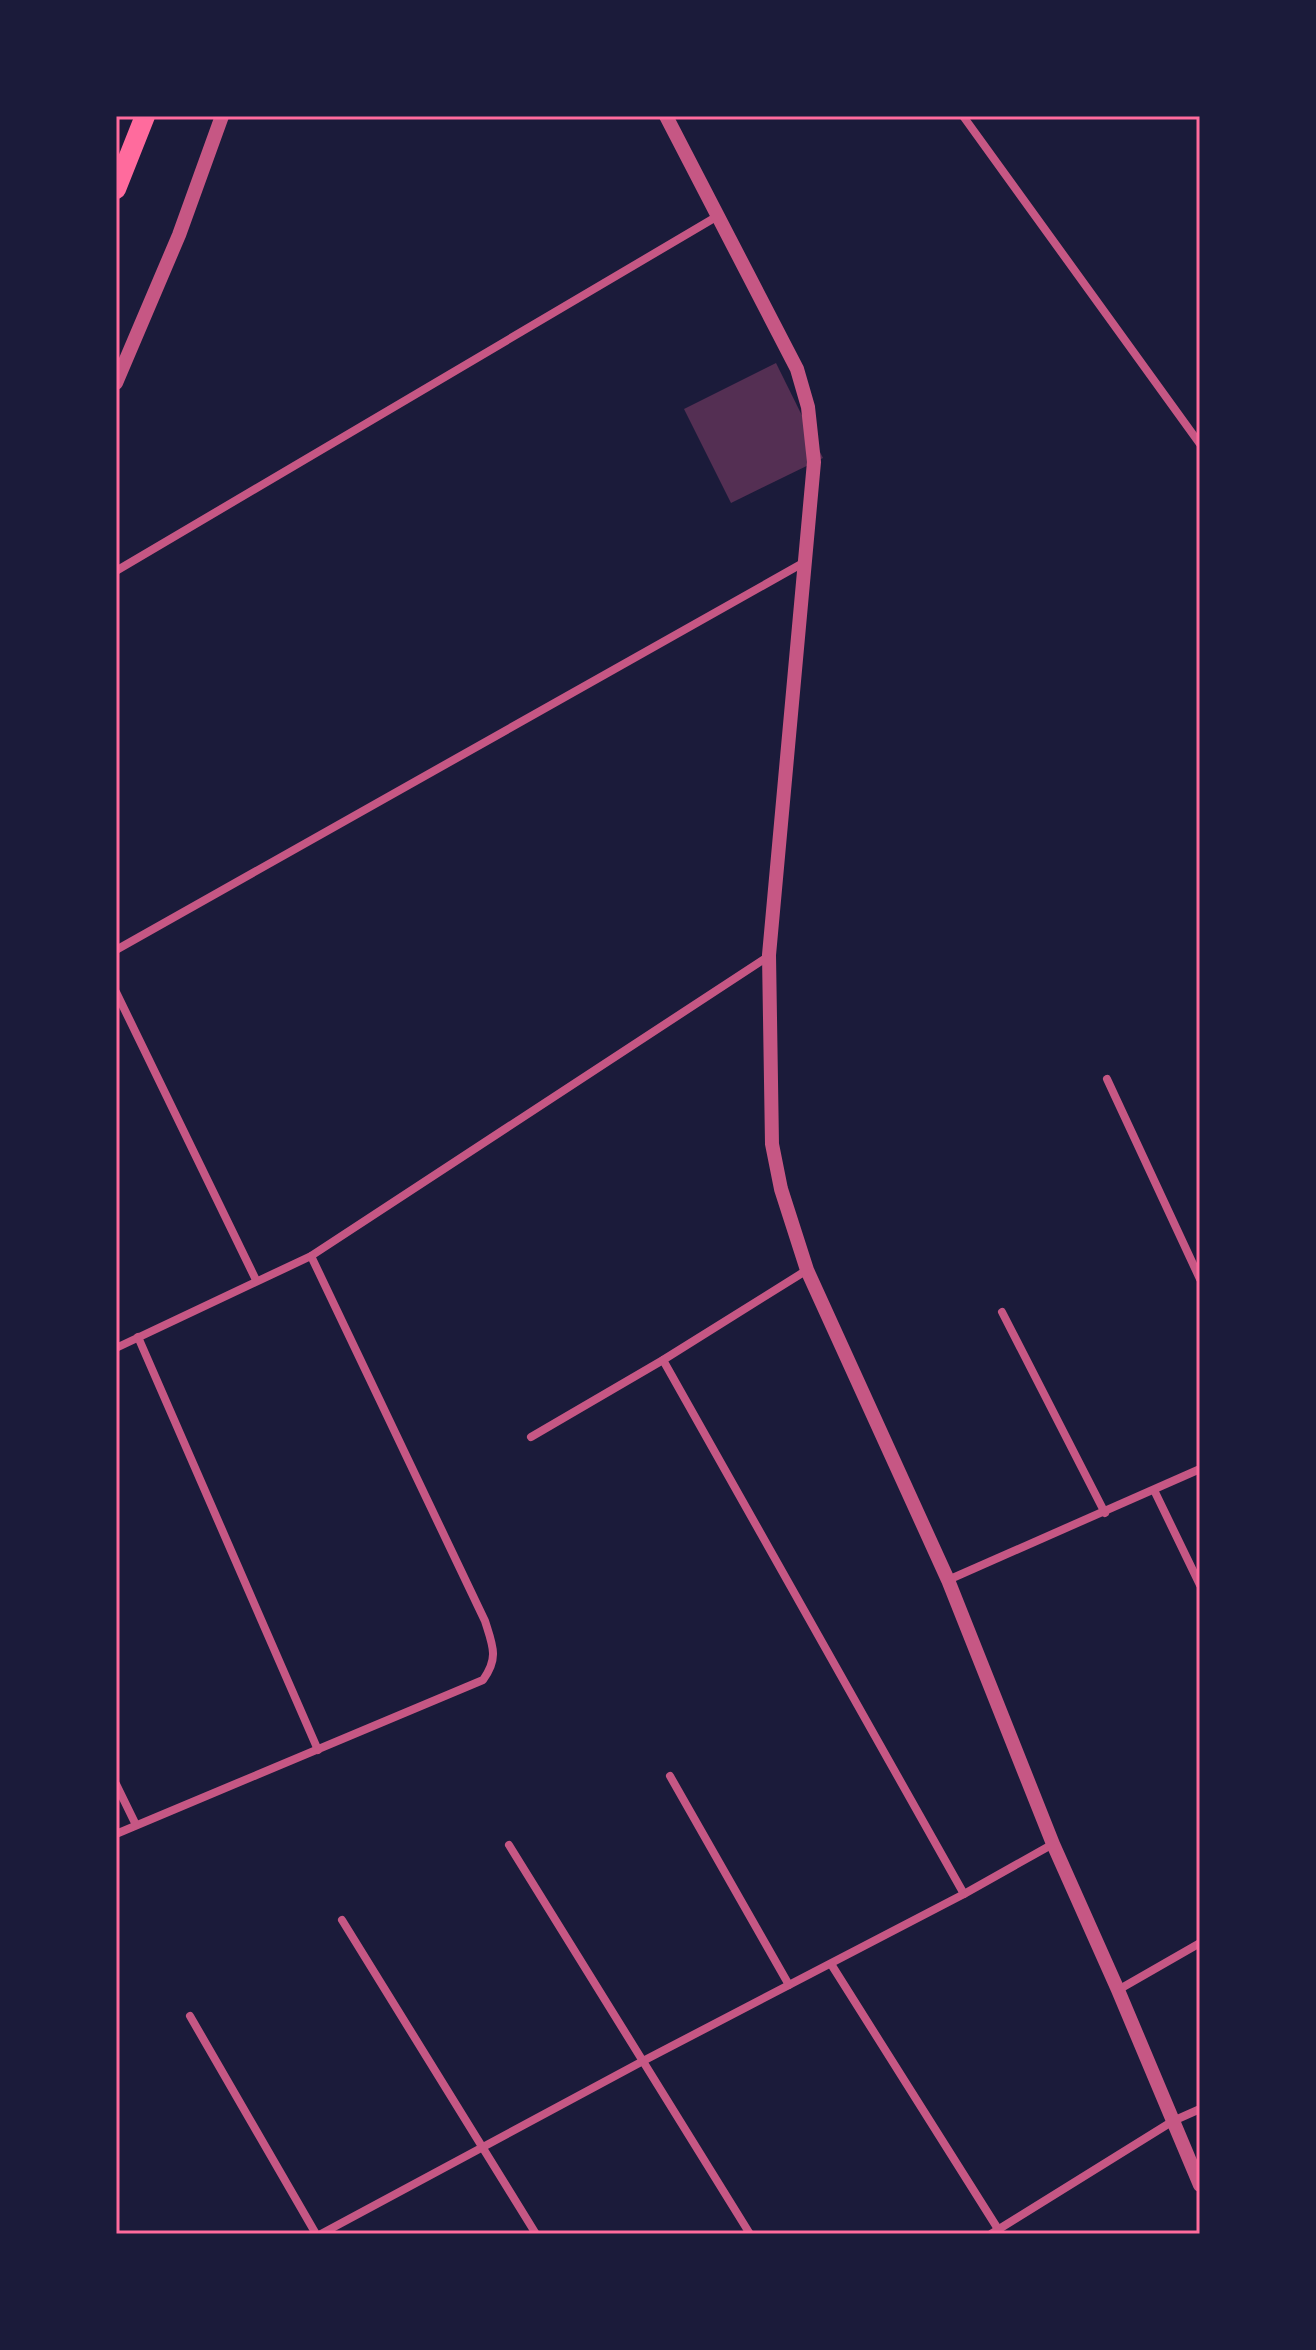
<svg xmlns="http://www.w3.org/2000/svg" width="1316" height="2350" viewBox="0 0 1316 2350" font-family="Quicksand,sans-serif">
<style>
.building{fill:#542f53}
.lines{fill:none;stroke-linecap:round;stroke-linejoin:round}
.minor{stroke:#c65784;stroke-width:8}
.tertiary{stroke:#c65784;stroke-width:14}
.primary{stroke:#ff6b9d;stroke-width:20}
.neatline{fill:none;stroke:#ff6b9d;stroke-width:3}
</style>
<rect width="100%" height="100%" fill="#1b1b3a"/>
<polygon class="building" points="776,363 823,458 731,503 684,409"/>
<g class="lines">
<g class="minor">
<polyline points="963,116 1200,444"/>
<polyline points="116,571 716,217"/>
<polyline points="116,950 803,563"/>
<polyline points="116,992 256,1280"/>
<polyline points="1107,1079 1200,1279"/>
<polyline points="1002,1312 1105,1513"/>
<polyline points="138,1337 318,1750"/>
<polyline points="116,1348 311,1256 769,956"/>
<polyline points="663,1360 964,1894"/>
<polyline points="531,1437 663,1360 807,1270"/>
<polyline points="1154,1490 1200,1585"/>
<polyline points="948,1580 1200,1469"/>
<polyline points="670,1776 789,1985"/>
<polyline points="116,1784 136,1825"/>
<path d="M116 1834 483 1680C499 1658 493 1646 485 1621L311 1256"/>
<polyline points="509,1845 750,2234"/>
<polyline points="342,1920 536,2234"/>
<polyline points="831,1964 998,2229"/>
<polyline points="1118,1990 1200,1943"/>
<polyline points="190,2016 316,2234"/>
<polyline points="321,2234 643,2061 964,1894 1053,1844"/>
<polyline points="991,2234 1173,2121 1200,2109"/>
</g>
<g class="tertiary">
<polyline points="666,116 797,369 808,407 814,462 769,955 772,1144 781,1189 807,1270 948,1580 1053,1844 1118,1990 1200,2185"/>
<polyline points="116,383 179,235 222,116"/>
</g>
<polyline class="primary" points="116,189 145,116"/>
</g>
<rect width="1316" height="2350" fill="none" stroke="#1b1b3a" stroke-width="236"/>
<rect x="118" y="118" width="1080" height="2114" class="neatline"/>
</svg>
